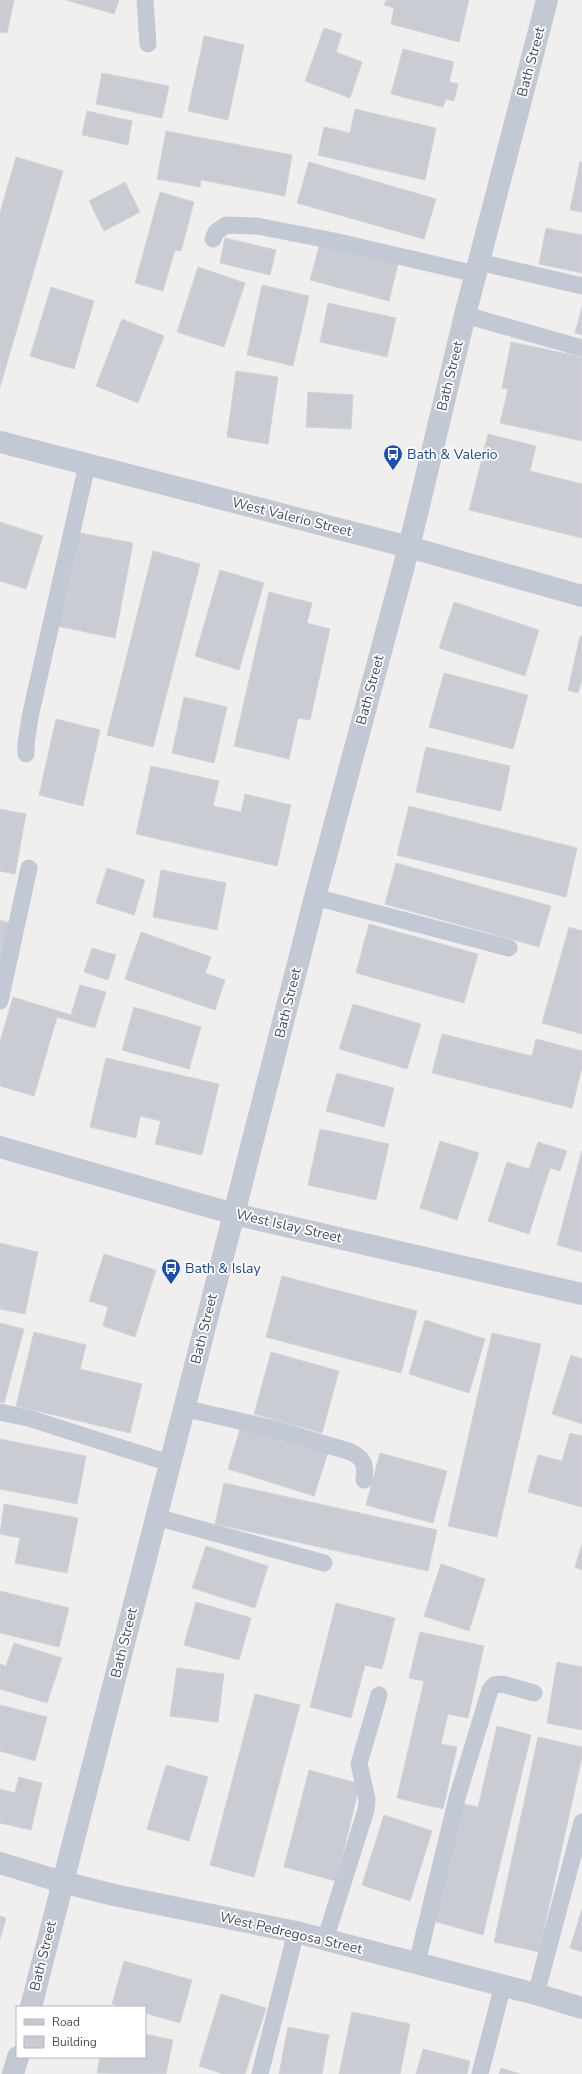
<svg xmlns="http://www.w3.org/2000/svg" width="582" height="2074" viewBox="0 0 582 2074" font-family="'Nunito Sans',sans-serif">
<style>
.building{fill:#caccd4;stroke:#d2d3da}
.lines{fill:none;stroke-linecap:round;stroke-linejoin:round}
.lane{stroke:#c2c8d4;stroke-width:17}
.street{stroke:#c2c8d4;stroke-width:22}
.labels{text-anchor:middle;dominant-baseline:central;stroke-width:3.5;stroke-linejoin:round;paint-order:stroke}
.street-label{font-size:14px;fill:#464e5c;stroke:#fff}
.transit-label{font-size:14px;fill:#164399;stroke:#fff;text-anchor:start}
</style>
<rect width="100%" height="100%" fill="#f1efee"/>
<g class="building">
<polygon points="0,0 14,0 7,33 0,32"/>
<polygon points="66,0 119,0 114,14"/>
<polygon points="386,0 469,0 459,42 391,24 394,8 384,5"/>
<polygon points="324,28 342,34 336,52 362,62 350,98 305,81"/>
<polygon points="204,36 244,45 228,120 188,111"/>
<polygon points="403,49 454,62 449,82 458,84 454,101 446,99 443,107 391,94"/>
<polygon points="102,73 169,86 162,118 96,104"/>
<polygon points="355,109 436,128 425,180 318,155 324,127 350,133"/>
<polygon points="87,111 132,121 128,145 82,135"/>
<polygon points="166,131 292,155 285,196 201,180 200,187 157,179"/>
<polygon points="16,157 63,171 0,387 0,213"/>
<polygon points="309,162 436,199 424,239 297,203"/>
<polygon points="580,162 582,162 582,212 570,210"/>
<polygon points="125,182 140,212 104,231 89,201"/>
<polygon points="160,192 194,202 181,251 175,250 163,291 135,283"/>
<polygon points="546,228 582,235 582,273 539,264"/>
<polygon points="225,238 276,250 270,275 220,263"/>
<polygon points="320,243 398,264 389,301 310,280"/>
<polygon points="198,267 245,283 224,347 177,332"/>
<polygon points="262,285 309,296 293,366 247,355"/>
<polygon points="51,287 94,301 74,369 30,356"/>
<polygon points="328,303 396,318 387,357 320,342"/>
<polygon points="582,307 582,335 575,333"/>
<polygon points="122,319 164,336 138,403 96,386"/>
<polygon points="511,342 582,357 582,441 500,423 508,389 502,388"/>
<polygon points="236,371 278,377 268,444 227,437"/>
<polygon points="308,392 353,395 351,429 306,427"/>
<polygon points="488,434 536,446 530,471 582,484 582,538 469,510"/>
<polygon points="0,522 43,536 26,589 0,581"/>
<polygon points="75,532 133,543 115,638 57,626"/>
<polygon points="153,551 200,564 153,747 107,735"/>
<polygon points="220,570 264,583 239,670 195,656"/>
<polygon points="269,592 312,603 307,623 330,629 310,720 298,718 289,759 234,746"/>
<polygon points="454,602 539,630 525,676 439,648"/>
<polygon points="580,636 582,636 582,680 578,693 568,690"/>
<polygon points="444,673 528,695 513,749 429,727"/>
<polygon points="184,697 227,707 214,763 172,753"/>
<polygon points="56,719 100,730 83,806 39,795"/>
<polygon points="426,747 510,766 501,811 416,792"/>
<polygon points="151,766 219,781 213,806 241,812 245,794 291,805 277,866 136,834"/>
<polygon points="409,806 577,848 566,897 397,855"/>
<polygon points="0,809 26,814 15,874 0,871"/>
<polygon points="396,863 551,906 539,947 385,904"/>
<polygon points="107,868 145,880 134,915 96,903"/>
<polygon points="161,870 226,883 217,930 153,917"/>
<polygon points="0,920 13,924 0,964"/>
<polygon points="369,924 478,954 464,1003 356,973"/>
<polygon points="569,927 582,931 582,1034 542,1023"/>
<polygon points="141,932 211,957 205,973 225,980 215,1010 125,979"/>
<polygon points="92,948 116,955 108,980 84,972"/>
<polygon points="80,985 106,992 95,1028 57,1017 34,1096 0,1086 0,1042 13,997 71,1015"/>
<polygon points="353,1004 421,1024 407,1069 339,1049"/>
<polygon points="134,1007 201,1027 189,1069 122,1050"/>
<polygon points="442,1034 532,1056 536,1039 582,1051 582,1067 572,1108 432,1073"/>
<polygon points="106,1058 219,1084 202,1155 155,1144 161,1121 140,1116 136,1138 90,1127"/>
<polygon points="337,1073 394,1088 384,1127 326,1111"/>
<polygon points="320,1129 389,1144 376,1200 308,1185"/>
<polygon points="440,1141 479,1153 457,1220 420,1208"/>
<polygon points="538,1142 567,1151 560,1171 550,1168 529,1234 488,1221 507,1162 529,1169"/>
<polygon points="582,1150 582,1252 557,1245"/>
<polygon points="0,1243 38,1252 25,1314 0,1309"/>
<polygon points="104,1254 156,1270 135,1337 103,1326 108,1307 89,1301"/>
<polygon points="282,1276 417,1311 401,1373 266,1337"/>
<polygon points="425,1320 485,1339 469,1393 409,1374"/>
<polygon points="0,1323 24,1329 4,1403 0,1402"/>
<polygon points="34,1332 86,1345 80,1369 142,1384 130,1433 16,1406"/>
<polygon points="492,1333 541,1344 497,1537 448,1526"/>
<polygon points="271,1352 339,1371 322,1433 254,1414"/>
<polygon points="571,1355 582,1359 582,1424 552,1414"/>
<polygon points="241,1426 328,1452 314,1496 228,1469"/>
<polygon points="570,1433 582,1436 582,1507 528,1492 538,1455 562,1461"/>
<polygon points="0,1439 86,1456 77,1504 0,1489"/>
<polygon points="380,1453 447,1471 433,1523 366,1505"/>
<polygon points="224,1483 437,1530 428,1571 215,1524"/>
<polygon points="4,1504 78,1518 67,1573 15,1563 20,1538 0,1534"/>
<polygon points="582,1544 582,1570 575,1567"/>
<polygon points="206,1546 268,1566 255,1608 192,1588"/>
<polygon points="441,1564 485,1579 469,1631 424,1616"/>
<polygon points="0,1591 69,1608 59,1647 0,1633"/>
<polygon points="196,1602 251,1618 239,1660 184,1645"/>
<polygon points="336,1603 395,1618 382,1669 365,1665 351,1718 310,1707"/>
<polygon points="420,1632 484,1646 468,1718 448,1714 441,1744 457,1747 443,1809 397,1798 424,1681 409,1678"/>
<polygon points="14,1643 62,1658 47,1703 0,1689 0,1664 6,1666"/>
<polygon points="557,1662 582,1667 582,1730 547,1723"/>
<polygon points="177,1668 224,1674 218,1722 170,1716"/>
<polygon points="255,1694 300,1705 254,1877 210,1865"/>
<polygon points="0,1705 47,1717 35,1761 0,1751"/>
<polygon points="497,1726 531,1735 483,1935 433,1921 460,1803 478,1807"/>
<polygon points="538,1737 582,1747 582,1757 539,1952 494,1942"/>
<polygon points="166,1765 208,1777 189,1841 147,1829"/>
<polygon points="309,1770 360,1784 336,1881 284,1867"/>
<polygon points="19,1777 42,1783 31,1830 0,1823 0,1789 15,1793"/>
<polygon points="384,1815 432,1831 410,1901 362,1885"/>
<polygon points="582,1909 582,1952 570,1948"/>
<polygon points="0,1916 6,1918 0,1939"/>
<polygon points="124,1961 192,1980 180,2023 145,2013 145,2007 123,2007 112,2004"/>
<polygon points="221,1994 266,2008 245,2074 223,2074 199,2066"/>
<polygon points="352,2012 410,2024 400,2074 339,2074"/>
<polygon points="288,2027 329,2035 322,2074 279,2074"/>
<polygon points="145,2034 173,2040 166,2074 97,2073 100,2057 145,2057"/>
<polygon points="423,2049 470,2061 467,2074 416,2074"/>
<polygon points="501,2068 520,2074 499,2074"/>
</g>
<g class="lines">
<g class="lane">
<polyline points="145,0 148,44"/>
<polyline points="213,239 216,232 226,225 257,226 334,241 476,274"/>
<polyline points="479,262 582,286"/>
<polyline points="465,315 582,348"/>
<polyline points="26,754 26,744 30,717 87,465"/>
<polyline points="315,897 509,948"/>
<polyline points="0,1001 29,868"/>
<path d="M183 1408 274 1429 348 1451C364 1457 366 1464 364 1480"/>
<polyline points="0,1412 28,1418 169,1463"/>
<polyline points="156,1517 324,1563"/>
<polyline points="325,1940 366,1810 367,1799 359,1764 379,1695"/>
<polyline points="417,1963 457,1798 490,1690 494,1685 502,1684 534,1693"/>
<polyline points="536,1994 582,1822"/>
<polyline points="260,2074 296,1932"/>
<polyline points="480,2074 503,1985"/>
</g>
<g class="street">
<polyline points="0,442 409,547 582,596"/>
<polyline points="0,1147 234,1214 582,1294"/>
<polyline points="0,1863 62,1882 114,1895 296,1932 536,1994 582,2008"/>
<polyline points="31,2007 315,897 409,547 465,315 547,0"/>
<polyline points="13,2074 18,2057"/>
</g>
</g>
<defs>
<symbol id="bus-pin" viewBox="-11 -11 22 30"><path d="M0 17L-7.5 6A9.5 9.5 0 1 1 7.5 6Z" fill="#1a4fb4" stroke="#fff"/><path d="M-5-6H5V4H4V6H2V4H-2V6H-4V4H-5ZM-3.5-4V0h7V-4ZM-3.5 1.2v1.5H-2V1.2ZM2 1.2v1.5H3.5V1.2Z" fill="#fff"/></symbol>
</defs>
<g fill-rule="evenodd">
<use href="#bus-pin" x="382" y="443" width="22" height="30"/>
<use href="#bus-pin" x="160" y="1257" width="22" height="30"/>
</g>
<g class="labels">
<g class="street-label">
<text transform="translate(531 62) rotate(-75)">Bath Street</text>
<text transform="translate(450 376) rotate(-76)">Bath Street</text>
<text transform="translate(292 517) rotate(14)">West Valerio Street</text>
<text transform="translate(370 690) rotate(-75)">Bath Street</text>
<text transform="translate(288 1003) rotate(-76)">Bath Street</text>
<text transform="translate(289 1226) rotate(13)">West Islay Street</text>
<text transform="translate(204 1329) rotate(-76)">Bath Street</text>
<text transform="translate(124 1643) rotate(-76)">Bath Street</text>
<text transform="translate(291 1933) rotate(13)">West Pedregosa Street</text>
<text transform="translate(43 1956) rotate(-76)">Bath Street</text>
</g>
<g class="transit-label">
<text x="407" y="454">Bath &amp; Valerio</text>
<text x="185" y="1268">Bath &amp; Islay</text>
</g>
</g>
<rect x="16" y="2006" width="130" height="52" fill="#ffffff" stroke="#b5b8be"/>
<rect x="24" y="2019" width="20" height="6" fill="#c2c8d4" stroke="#b5b8be"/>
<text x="52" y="2026" font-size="12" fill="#464e5c">Road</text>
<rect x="24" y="2036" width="20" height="12" fill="#caccd4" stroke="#b5b8be"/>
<text x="52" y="2046" font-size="12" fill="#464e5c">Building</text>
</svg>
